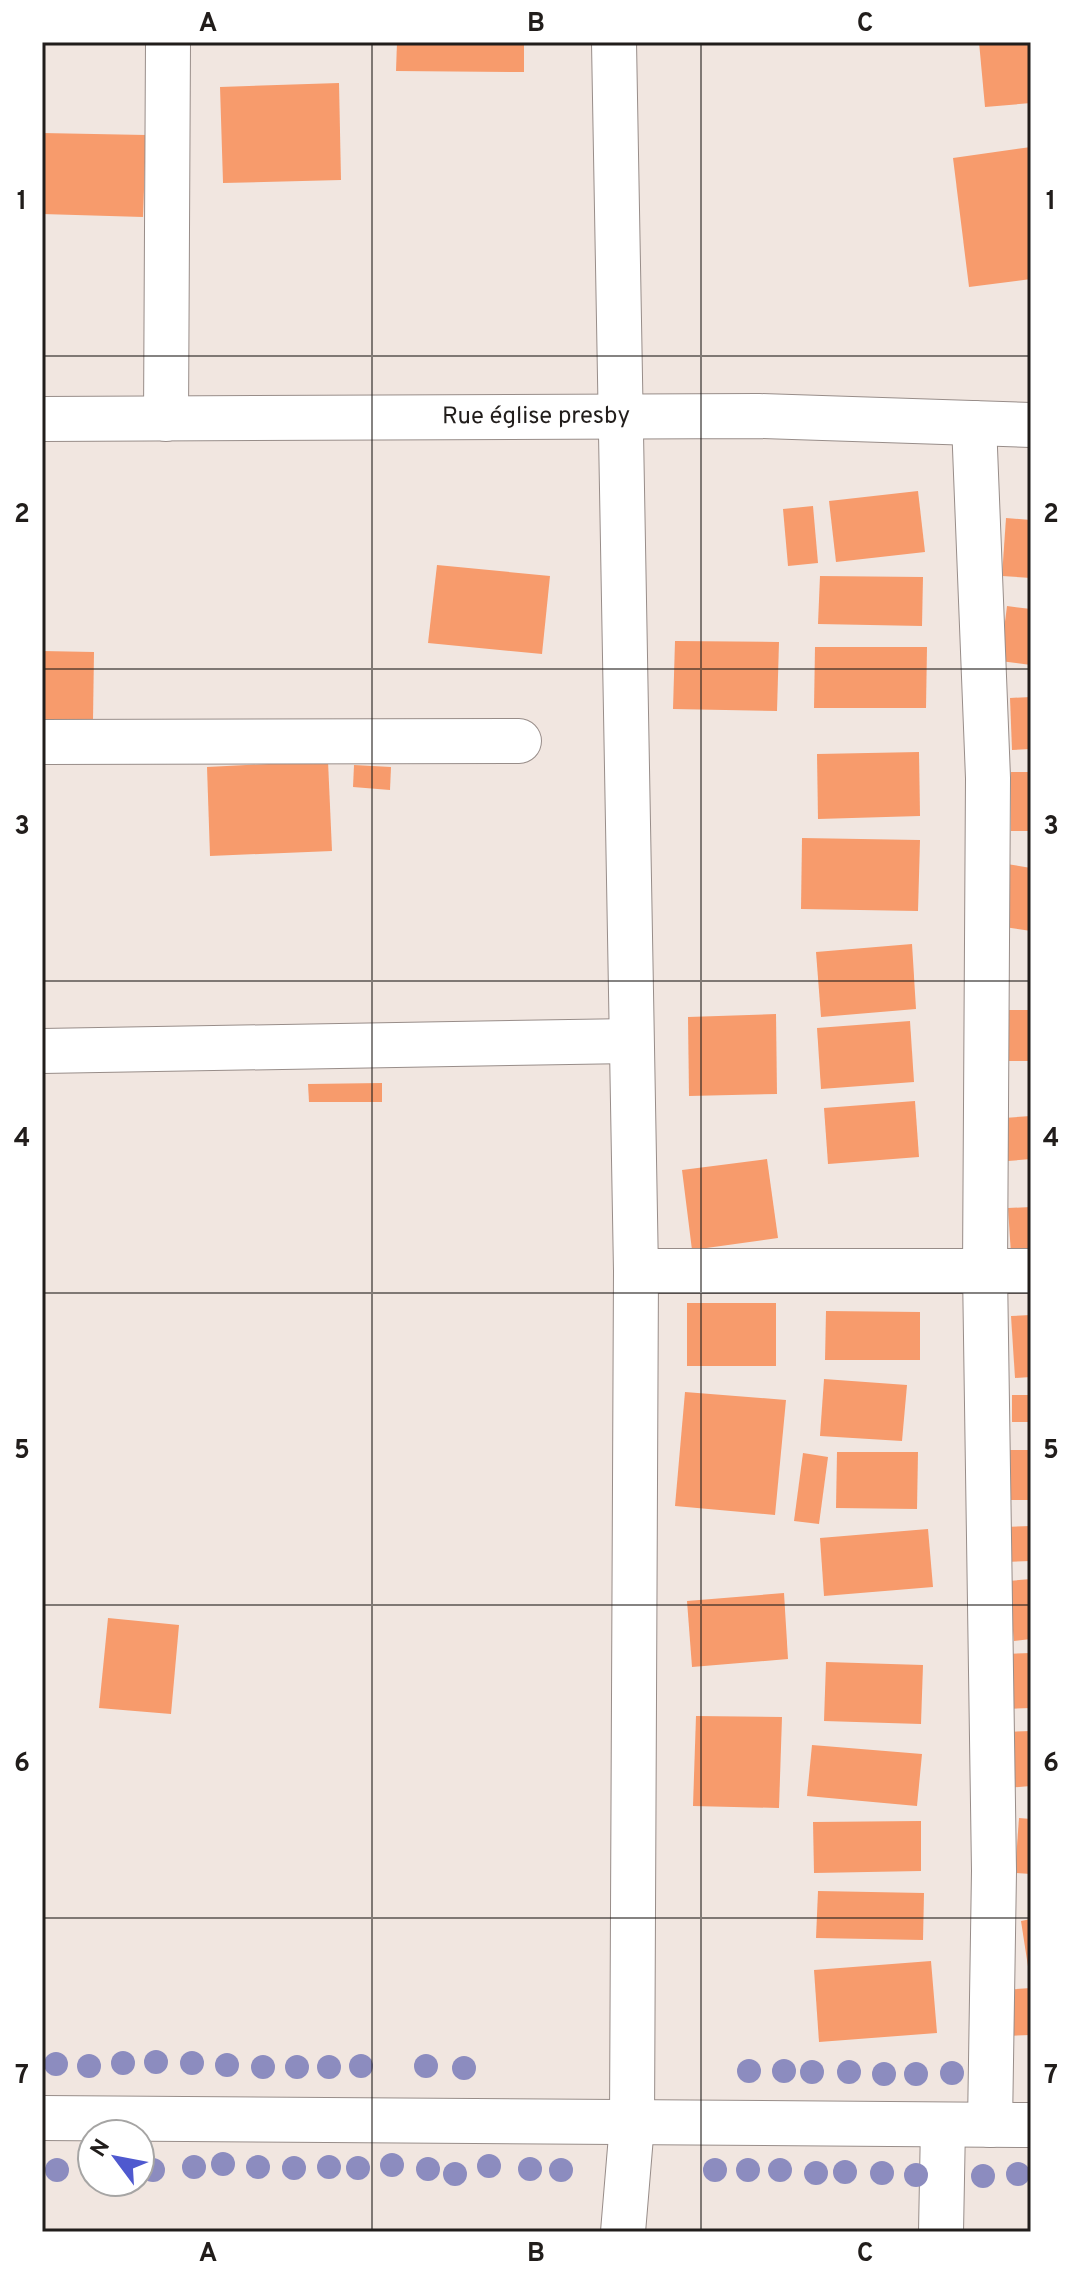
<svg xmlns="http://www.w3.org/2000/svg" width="1073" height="2274" viewBox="0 0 1073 2274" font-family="Overpass,sans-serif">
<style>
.building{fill:#f79b6c}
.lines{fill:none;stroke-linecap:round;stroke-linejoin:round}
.minor-casing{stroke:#988d89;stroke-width:46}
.minor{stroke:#fff;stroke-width:44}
.tree{fill:#8c8cbf}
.grid{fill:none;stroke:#211d1b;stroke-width:2;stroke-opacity:0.55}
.labels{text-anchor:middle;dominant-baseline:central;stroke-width:6;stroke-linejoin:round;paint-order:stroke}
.street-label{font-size:24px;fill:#211d1b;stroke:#fff}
.neatline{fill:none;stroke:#211d1b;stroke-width:3}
.grid-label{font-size:26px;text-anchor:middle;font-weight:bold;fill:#211d1b}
</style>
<rect width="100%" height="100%" fill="#f1e6e0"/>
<g class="building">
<polygon points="397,42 524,42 524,72 396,71"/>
<polygon points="979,42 1031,42 1031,103 985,107"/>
<polygon points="339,83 341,180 223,183 220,87"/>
<polygon points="42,133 146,135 143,217 42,214"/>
<polygon points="1031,147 1031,279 969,287 953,158"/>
<polygon points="918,491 925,552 836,562 829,501"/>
<polygon points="813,506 818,563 788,566 783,509"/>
<polygon points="1006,518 1031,520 1031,578 1002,576"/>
<polygon points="437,565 550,576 542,654 428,643"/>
<polygon points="820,576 923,577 922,626 818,624"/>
<polygon points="1007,606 1031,609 1031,665 1000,661"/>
<polygon points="675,641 779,642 777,711 673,709"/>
<polygon points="815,647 927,647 926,708 814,708"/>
<polygon points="42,651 94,652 93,720 42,719"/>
<polygon points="1031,697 1031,749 1012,750 1010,698"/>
<polygon points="919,752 920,816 818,819 817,754"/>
<polygon points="328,761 332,851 210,856 207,767"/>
<polygon points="354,765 391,767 390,790 353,787"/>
<rect x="1011" y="772" width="20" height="59"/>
<polygon points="802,838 920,840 918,911 801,909"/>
<polygon points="1007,864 1031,868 1031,931 997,926"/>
<polygon points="912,944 916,1009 821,1017 816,952"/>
<polygon points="1007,1010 1031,1010 1031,1061 1005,1061"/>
<polygon points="776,1014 777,1094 689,1096 688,1017"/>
<polygon points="910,1021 914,1082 821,1089 817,1028"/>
<polygon points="382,1083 382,1102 309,1102 308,1084"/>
<polygon points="915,1101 919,1157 828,1164 824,1108"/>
<polygon points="1031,1116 1031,1159 1008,1161 1004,1118"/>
<polygon points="767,1159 778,1238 692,1250 682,1170"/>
<polygon points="1031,1207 1031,1253 1011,1254 1008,1208"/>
<rect x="687" y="1303" width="89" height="63"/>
<polygon points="826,1311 920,1312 920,1360 825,1360"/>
<polygon points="1031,1315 1031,1377 1015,1378 1011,1316"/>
<polygon points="824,1379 907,1385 902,1441 820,1436"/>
<polygon points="685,1392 786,1400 775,1515 675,1506"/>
<rect x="1012" y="1395" width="19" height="27"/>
<rect x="1009" y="1450" width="22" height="50"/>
<polygon points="837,1452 918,1452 917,1509 836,1508"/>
<polygon points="803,1453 828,1457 819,1524 794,1521"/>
<polygon points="1031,1526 1031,1561 1004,1562 1004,1527"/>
<polygon points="928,1529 933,1587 824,1596 820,1538"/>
<polygon points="1031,1579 1031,1639 1014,1641 1008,1581"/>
<polygon points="784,1593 788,1659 692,1667 687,1601"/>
<polygon points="108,1618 179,1625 171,1714 99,1708"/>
<polygon points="1031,1653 1031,1708 1006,1709 1004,1654"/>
<polygon points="826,1662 923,1665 921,1724 824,1721"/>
<polygon points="696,1716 782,1717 779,1808 693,1806"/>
<polygon points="1031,1731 1031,1786 1006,1788 1003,1732"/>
<polygon points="812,1745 922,1754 917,1806 807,1796"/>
<polygon points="1019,1818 1031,1819 1031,1874 1015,1873"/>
<polygon points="921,1821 921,1871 814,1873 813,1822"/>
<polygon points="818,1891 924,1893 923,1940 816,1938"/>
<polygon points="1031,1919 1031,1973 1029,1973 1021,1921"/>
<polygon points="931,1961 937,2033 819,2042 814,1970"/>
<polygon points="1031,1988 1031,2035 1006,2036 1004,1990"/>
</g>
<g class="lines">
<defs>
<g id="minor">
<polyline points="614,42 636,1271 632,2124 623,2232"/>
<path id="s1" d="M42 419 759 416 1031 425"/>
<polyline points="166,419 168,42"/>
<polyline points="974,423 988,778 985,1271 994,1871 990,2125"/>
<polyline points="42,742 519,741"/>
<polyline points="42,1051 631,1041"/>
<polyline points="636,1271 1031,1271"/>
<polyline points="42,2118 1031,2125"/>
<polyline points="941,2232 943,2125"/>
</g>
</defs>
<use href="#minor" class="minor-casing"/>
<use href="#minor" class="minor"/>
</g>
<g class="tree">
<circle cx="156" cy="2062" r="12"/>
<circle cx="123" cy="2063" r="12"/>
<circle cx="192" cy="2063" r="12"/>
<circle cx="56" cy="2064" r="12"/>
<circle cx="227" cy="2065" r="12"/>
<circle cx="89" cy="2066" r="12"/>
<circle cx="361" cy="2066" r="12"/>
<circle cx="426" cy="2066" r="12"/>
<circle cx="263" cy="2067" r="12"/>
<circle cx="297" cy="2067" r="12"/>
<circle cx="329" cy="2067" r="12"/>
<circle cx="464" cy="2068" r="12"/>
<circle cx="749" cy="2071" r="12"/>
<circle cx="784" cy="2071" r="12"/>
<circle cx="812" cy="2072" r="12"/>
<circle cx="849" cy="2072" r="12"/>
<circle cx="952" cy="2073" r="12"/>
<circle cx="884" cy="2074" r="12"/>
<circle cx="916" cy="2074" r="12"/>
<circle cx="223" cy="2164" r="12"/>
<circle cx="392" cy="2165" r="12"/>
<circle cx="489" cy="2166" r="12"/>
<circle cx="194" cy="2167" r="12"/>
<circle cx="258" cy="2167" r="12"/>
<circle cx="329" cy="2167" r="12"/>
<circle cx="294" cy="2168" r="12"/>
<circle cx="358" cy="2168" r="12"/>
<circle cx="428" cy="2169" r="12"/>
<circle cx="530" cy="2169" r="12"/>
<circle cx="57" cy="2170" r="12"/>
<circle cx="153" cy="2170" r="12"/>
<circle cx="561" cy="2170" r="12"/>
<circle cx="715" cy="2170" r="12"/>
<circle cx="748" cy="2170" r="12"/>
<circle cx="780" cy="2170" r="12"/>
<circle cx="845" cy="2172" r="12"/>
<circle cx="816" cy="2173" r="12"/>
<circle cx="882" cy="2173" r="12"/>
<circle cx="455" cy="2174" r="12"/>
<circle cx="1018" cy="2174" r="12"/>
<circle cx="916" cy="2175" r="12"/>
<circle cx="983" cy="2176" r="12"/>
</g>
<path class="grid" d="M372 42V2232M701 42V2232M42 356H1031M42 669H1031M42 981H1031M42 1293H1031M42 1605H1031M42 1918H1031"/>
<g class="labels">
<g class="street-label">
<text stroke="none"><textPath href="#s1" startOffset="494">Rue église presby</textPath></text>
</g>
</g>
<rect width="1073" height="2274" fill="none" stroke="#ffffff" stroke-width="88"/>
<g transform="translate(116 2158) rotate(302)"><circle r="38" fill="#ffffff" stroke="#a6a5a4" stroke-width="2"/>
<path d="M0-6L14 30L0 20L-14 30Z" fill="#4f59cf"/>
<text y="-12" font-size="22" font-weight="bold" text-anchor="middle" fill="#211d1b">N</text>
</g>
<rect x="44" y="44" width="985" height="2186" class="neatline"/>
<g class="grid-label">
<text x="208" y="31">A</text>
<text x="536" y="31">B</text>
<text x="865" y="31">C</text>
<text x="22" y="209">1</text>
<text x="1051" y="209">1</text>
<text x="22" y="522">2</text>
<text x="1051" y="522">2</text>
<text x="22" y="834">3</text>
<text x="1051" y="834">3</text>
<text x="22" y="1146">4</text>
<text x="1051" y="1146">4</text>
<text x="22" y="1458">5</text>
<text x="1051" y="1458">5</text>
<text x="22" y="1771">6</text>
<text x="1051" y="1771">6</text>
<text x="22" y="2083">7</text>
<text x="1051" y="2083">7</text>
<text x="208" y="2261">A</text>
<text x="536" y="2261">B</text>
<text x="865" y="2261">C</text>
</g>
</svg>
